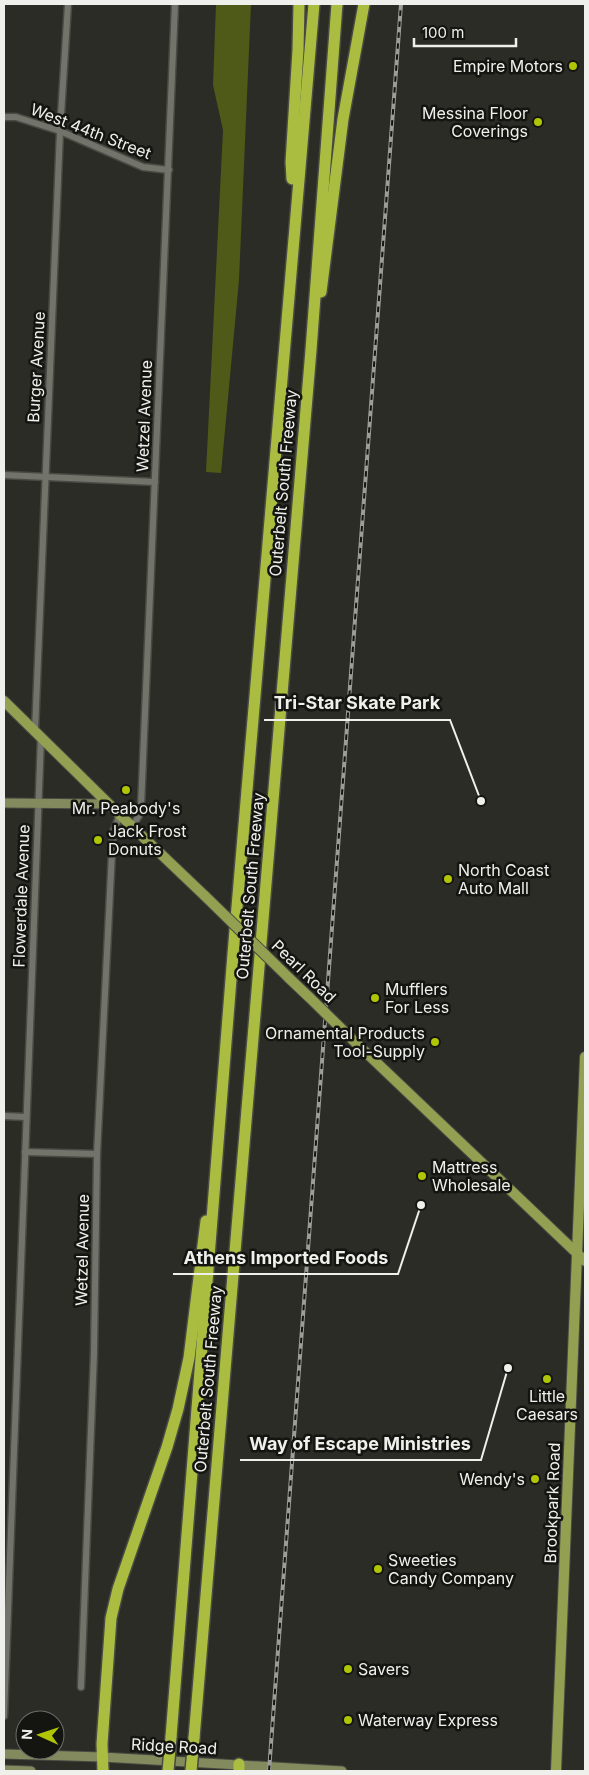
<svg xmlns="http://www.w3.org/2000/svg" width="589" height="1775" viewBox="0 0 589 1775" font-family="Inter,sans-serif">
<style>
.green{fill:#4f5918}
.lines{fill:none;stroke-linecap:round;stroke-linejoin:round}
.street-casing{stroke:#484a43;stroke-width:9}
.secondary-casing{stroke:#484a43;stroke-width:11}
.primary-casing{stroke:#484a43;stroke-width:12}
.highway-casing{stroke:#484a43;stroke-width:14}
.street{stroke:#72746b;stroke-width:6}
.secondary{stroke:#838a5e;stroke-width:9}
.primary{stroke:#94a051;stroke-width:10}
.highway{stroke:#aabd40;stroke-width:11}
.rail-casing{stroke:#9c9d98;stroke-width:4}
.rail{stroke:#141411;stroke-width:2;stroke-dasharray:5.5;stroke-linecap:butt}
.primary-bridge-casing{stroke:#484a43;stroke-width:12;stroke-linecap:butt}
.highway-bridge-casing{stroke:#484a43;stroke-width:14;stroke-linecap:butt}
.primary-bridge{stroke:#94a051;stroke-width:10}
.highway-bridge{stroke:#aabd40;stroke-width:11}
.poi-dot{fill:#afc505;stroke:#141411;stroke-width:2}
.labels{text-anchor:middle;dominant-baseline:central;stroke-width:5;stroke-linejoin:round;paint-order:stroke}
.poi-label{font-size:16px;fill:#eff0eb;stroke:#141411;text-anchor:start}
.street-label{font-size:16px;fill:#eff0eb;stroke:#141411}
.leader{fill:none;stroke:#eff0eb;stroke-width:2}
.callout-dot{fill:#eff0eb;stroke:#141411;stroke-width:2}
.callout-label{font-size:18px;text-anchor:middle;font-weight:bold;fill:#eff0eb;stroke:#141411;stroke-width:5;stroke-linejoin:round;paint-order:stroke}
</style>
<rect width="100%" height="100%" fill="#2b2c25"/>
<polygon class="green" points="216,4 251,4 239,280 221,473 206,472 223,130 213,85"/>
<g class="lines">
<defs>
<g id="street">
<polyline points="4,117 16,117 60,131 143,167 169,170"/>
<polyline points="4,475 155,482"/>
<polyline points="35,731 60,131 68,4"/>
<polyline points="132,827 140,814 141,807 175,4"/>
<polyline points="4,1116 26,1117"/>
<polyline points="25,1152 97,1154"/>
<polyline points="81,1687 94,1353 97,1154 113,832 120,815"/>
<polyline points="4,1716 41,737"/>
</g>
<g id="secondary">
<polyline points="4,803 108,804"/>
<polyline points="4,1754 102,1757 342,1771"/>
<polyline points="4,1770 31,1771"/>
</g>
<g id="primary">
<polyline points="4,701 120,815 205,896"/>
<polyline points="289,978 309,997"/>
<polyline points="356,1043 585,1261"/>
<polyline points="556,1771 585,1057"/>
</g>
<g id="highway">
<polyline points="292,179 291,162 298,50 299,4"/>
<polyline points="321,292 343,119 364,4"/>
<polyline points="171,1737 233,954 314,4"/>
<polyline points="194,1738 311,350 337,4"/>
<polyline points="103,1771 102,1744 111,1618 118,1589 167,1447 178,1409 189,1358 206,1221"/>
<polyline points="239,1771 239,1764"/>
</g>
</defs>
<use href="#street" class="street-casing"/>
<use href="#secondary" class="secondary-casing"/>
<use href="#primary" class="primary-casing"/>
<use href="#highway" class="highway-casing"/>
<use href="#street" class="street"/>
<use href="#secondary" class="secondary"/>
<use href="#primary" class="primary"/>
<use href="#highway" class="highway"/>
<defs>
<polyline id="rail" points="269,1771 401,4"/>
</defs>
<use href="#rail" class="rail-casing"/>
<use href="#rail" class="rail"/>
<defs>
<g id="primary-bridge">
<polyline points="205,896 289,978"/>
<polyline points="309,997 356,1043"/>
</g>
<g id="highway-bridge">
<polyline points="168,1771 171,1737"/>
<polyline points="191,1771 194,1738"/>
</g>
</defs>
<use href="#primary-bridge" class="primary-bridge-casing"/>
<use href="#highway-bridge" class="highway-bridge-casing"/>
<use href="#primary-bridge" class="primary-bridge"/>
<use href="#highway-bridge" class="highway-bridge"/>
</g>
<g class="poi-dot">
<circle cx="573" cy="66" r="5"/>
<circle cx="538" cy="122" r="5"/>
<circle cx="126" cy="790" r="5"/>
<circle cx="98" cy="840" r="5"/>
<circle cx="448" cy="879" r="5"/>
<circle cx="375" cy="998" r="5"/>
<circle cx="435" cy="1042" r="5"/>
<circle cx="422" cy="1176" r="5"/>
<circle cx="547" cy="1379" r="5"/>
<circle cx="535" cy="1479" r="5"/>
<circle cx="378" cy="1569" r="5"/>
<circle cx="348" cy="1669" r="5"/>
<circle cx="348" cy="1720" r="5"/>
</g>
<g class="labels">
<g class="poi-label">
<text x="563" y="66" text-anchor="end">Empire Motors</text>
<text x="528" y="113" text-anchor="end">Messina Floor<tspan x="528" dy="18">Coverings</tspan></text>
<text x="126" y="808" text-anchor="middle">Mr. Peabody's</text>
<text x="108" y="831">Jack Frost<tspan x="108" dy="18">Donuts</tspan></text>
<text x="458" y="870">North Coast<tspan x="458" dy="18">Auto Mall</tspan></text>
<text x="385" y="989">Mufflers<tspan x="385" dy="18">For Less</tspan></text>
<text x="425" y="1033" text-anchor="end">Ornamental Products<tspan x="425" dy="18">Tool-Supply</tspan></text>
<text x="432" y="1167">Mattress<tspan x="432" dy="18">Wholesale</tspan></text>
<text x="547" y="1396" text-anchor="middle">Little<tspan x="547" dy="18">Caesars</tspan></text>
<text x="525" y="1479" text-anchor="end">Wendy's</text>
<text x="388" y="1560">Sweeties<tspan x="388" dy="18">Candy Company</tspan></text>
<text x="358" y="1669">Savers</text>
<text x="358" y="1720">Waterway Express</text>
</g>
<g class="street-label">
<text transform="translate(91 131) rotate(21)">West 44th Street</text>
<text transform="translate(36 367) rotate(-87)">Burger Avenue</text>
<text transform="translate(144 416) rotate(-88)">Wetzel Avenue</text>
<text transform="translate(283 483) rotate(-85)">Outerbelt South Freeway</text>
<text transform="translate(250 886) rotate(-85)">Outerbelt South Freeway</text>
<text transform="translate(21 896) rotate(-88)">Flowerdale Avenue</text>
<text transform="translate(304 971) rotate(44)">Pearl Road</text>
<text transform="translate(82 1250) rotate(-89)">Wetzel Avenue</text>
<text transform="translate(208 1379) rotate(-85)">Outerbelt South Freeway</text>
<text transform="translate(552 1503) rotate(-88)">Brookpark Road</text>
<text transform="translate(174 1746) rotate(3)">Ridge Road</text>
</g>
</g>
<path class="leader" d="M481 801L450 720H264M421 1205L398 1274H173M508 1368L481 1460H240"/>
<g class="callout-dot">
<circle cx="481" cy="801" r="5"/>
<circle cx="421" cy="1205" r="5"/>
<circle cx="508" cy="1368" r="5"/>
</g>
<g class="callout-label">
<text x="357" y="709">Tri-Star Skate Park</text>
<text x="286" y="1264">Athens Imported Foods</text>
<text x="360" y="1450">Way of Escape Ministries</text>
</g>
<rect width="589" height="1775" fill="none" stroke="#eff0eb" stroke-width="10"/>
<g transform="translate(40 1735) rotate(273)"><circle r="24" fill="#141411" stroke="#6c6c68"/>
<path d="M0-4L9 19L0 12L-9 19Z" fill="#afc505"/>
<text y="-8" font-size="14" font-weight="bold" text-anchor="middle" fill="#eff0eb">N</text>
</g>
<path d="M414 38v8h102v-8" fill="none" stroke="#eff0eb" stroke-width="2.5"/>
<text x="422" y="38" font-size="15" fill="#eff0eb" stroke="#141411" stroke-width="4" paint-order="stroke">100 m</text>
</svg>
